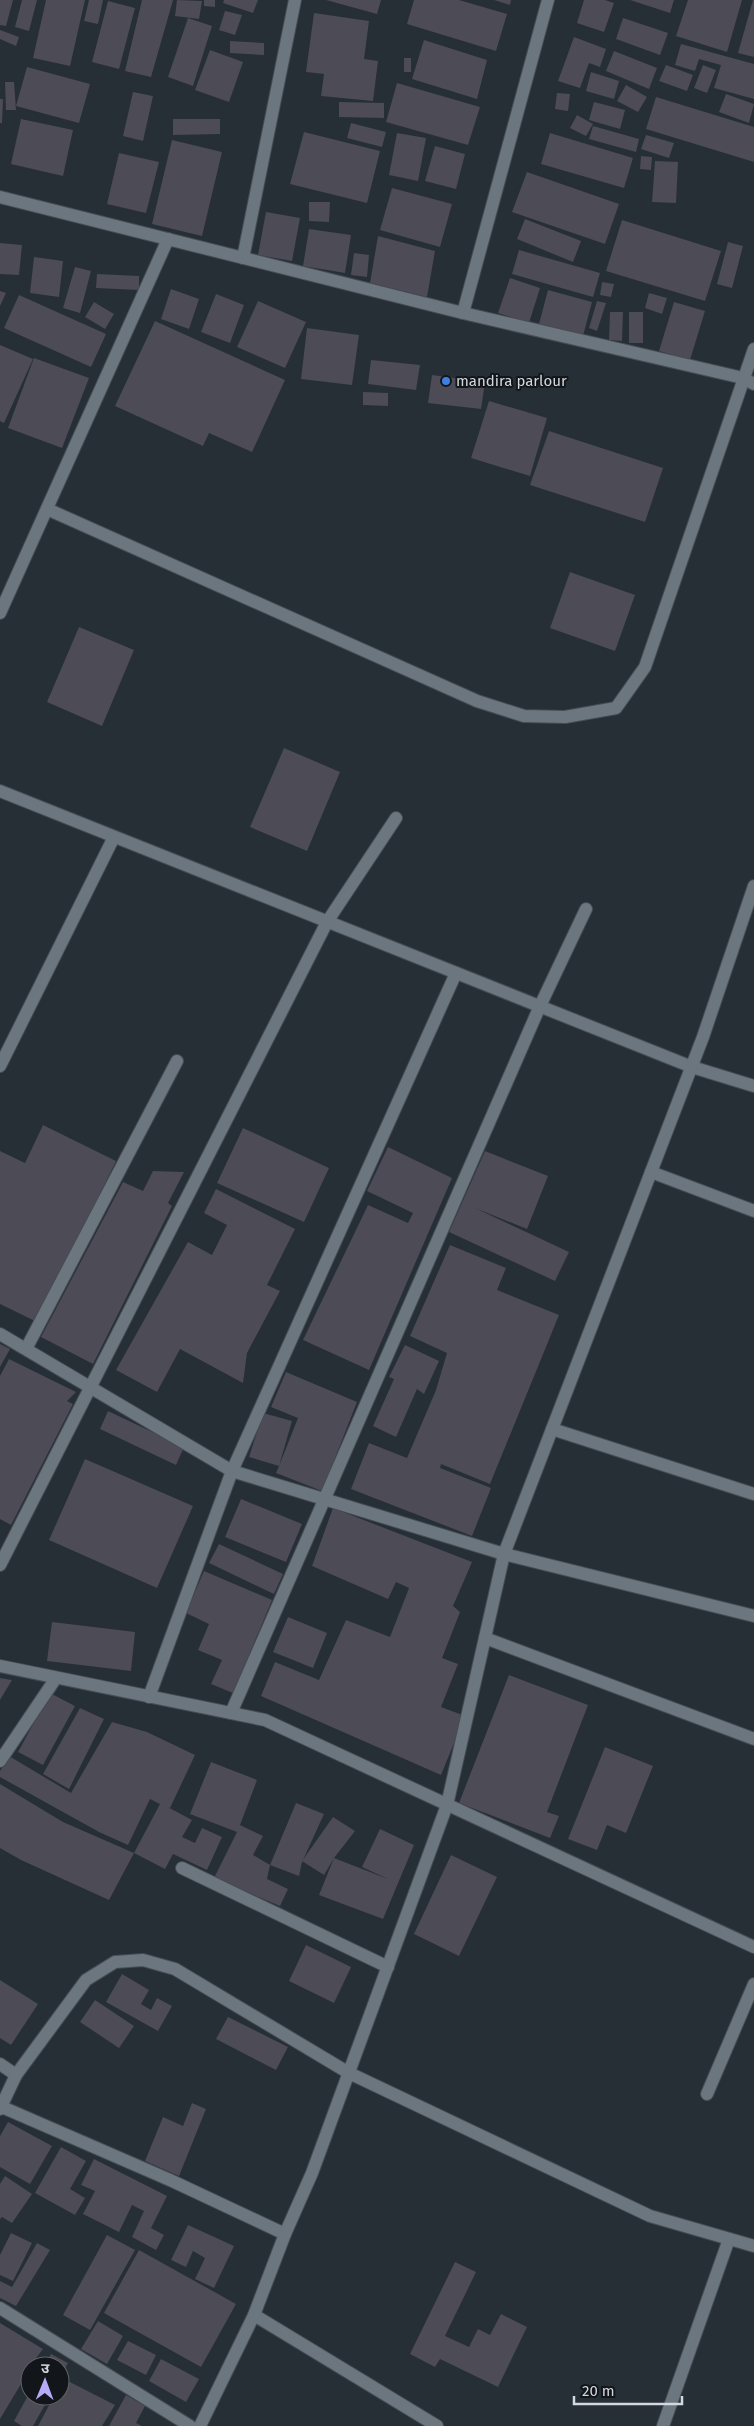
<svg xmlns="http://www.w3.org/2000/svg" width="754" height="2426" viewBox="0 0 754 2426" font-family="'Fira Sans','Noto Sans Devanagari',sans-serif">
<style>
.building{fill:#4c4b56}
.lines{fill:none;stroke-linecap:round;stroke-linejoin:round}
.minor-casing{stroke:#464c54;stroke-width:14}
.minor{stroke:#6c767f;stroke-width:12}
.shop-dot{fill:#3f7fe0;stroke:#12161a;stroke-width:2}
.labels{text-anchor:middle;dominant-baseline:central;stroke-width:4;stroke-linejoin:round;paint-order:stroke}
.poi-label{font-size:15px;fill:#d3d8de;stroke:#12161a;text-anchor:start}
</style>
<rect width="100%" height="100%" fill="#262e36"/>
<g class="building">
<polygon points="0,0 13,0 6,26 0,25"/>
<polygon points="22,0 37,0 29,31 15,27"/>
<polygon points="46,0 85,0 70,66 33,58"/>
<polygon points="89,0 103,0 98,24 84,21"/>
<polygon points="142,0 173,0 151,77 125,71"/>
<polygon points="177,0 202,1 199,19 175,16"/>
<polygon points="204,0 215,0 215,7 204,6"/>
<polygon points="224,0 258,0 253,13 223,3"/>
<polygon points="326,0 381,0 377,14"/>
<polygon points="414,0 459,0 507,14 496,51 407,24"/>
<polygon points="494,0 511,0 510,5"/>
<polygon points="584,0 605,0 614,3 604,32 577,23"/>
<polygon points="630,0 674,0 670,13"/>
<polygon points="688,0 742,0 727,52 676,36"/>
<polygon points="753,0 754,0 754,57 738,53"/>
<polygon points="108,1 135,8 119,69 92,62"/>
<polygon points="225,11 242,15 235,35 219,30"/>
<polygon points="314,13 369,21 364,59 378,61 373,101 321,96 324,74 306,72"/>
<polygon points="188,18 212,26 193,86 168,77"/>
<polygon points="623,18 668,33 660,55 616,39"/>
<polygon points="0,30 19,37 16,46 0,39"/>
<polygon points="574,37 606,49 600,67 589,63 580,88 558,81"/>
<polygon points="424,40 487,60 477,99 412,79"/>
<polygon points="230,41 264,43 264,55 230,53"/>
<polygon points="681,44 754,64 754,99 714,88 721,65 699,59 695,71 675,65"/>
<polygon points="210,50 243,62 229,102 195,90"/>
<polygon points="614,51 657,68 649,89 606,71"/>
<rect x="404" y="58" width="7" height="14"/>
<polygon points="666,65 693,75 687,91 659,81"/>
<polygon points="703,65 716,70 707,93 694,88"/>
<polygon points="27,67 90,84 79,123 16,106"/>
<polygon points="591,72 619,81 614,99 586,91"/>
<polygon points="5,82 14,82 16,110 6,110"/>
<polygon points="397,83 480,107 468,145 386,122"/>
<polygon points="626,85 647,97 638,112 617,101"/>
<polygon points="133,92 153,96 143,141 123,136"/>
<polygon points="557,93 570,94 568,111 555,109"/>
<polygon points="726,94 754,104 749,123 719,112"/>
<polygon points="656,97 754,127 754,162 646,129"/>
<polygon points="0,99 3,99 2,123 0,123"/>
<polygon points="339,102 384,103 384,118 339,117"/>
<polygon points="594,102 625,110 620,129 589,120"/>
<polygon points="577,115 593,124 586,136 570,128"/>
<polygon points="21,119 73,130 63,176 11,164"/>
<polygon points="173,119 220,119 220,134 173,135"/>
<polygon points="351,123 386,132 382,147 347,138"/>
<polygon points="593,126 639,139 636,152 589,139"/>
<polygon points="304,132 380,151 367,203 290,184"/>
<polygon points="397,133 426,138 418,181 389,175"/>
<polygon points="550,133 633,158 624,188 541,164"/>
<polygon points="646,135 674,143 669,158 641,149"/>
<polygon points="172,140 222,152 202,236 152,224"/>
<polygon points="435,146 465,154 456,189 425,181"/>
<polygon points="119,153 159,162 146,213 107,204"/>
<polygon points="641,156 652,157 651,170 640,169"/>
<polygon points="655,161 678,162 676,203 652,202"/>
<polygon points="527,172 619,204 605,244 512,212"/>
<polygon points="392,188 452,204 440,247 380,230"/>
<polygon points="309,202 330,202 329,222 309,221"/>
<polygon points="266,212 300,218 292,261 258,255"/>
<polygon points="525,219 581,241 573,262 517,239"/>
<polygon points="622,220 721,251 705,301 606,271"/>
<polygon points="309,229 351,235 345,273 303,266"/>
<polygon points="378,236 435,251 427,297 370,283"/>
<polygon points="728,242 743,246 732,288 717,284"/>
<polygon points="0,243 22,245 19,275 0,274"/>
<polygon points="519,250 600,273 593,297 512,274"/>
<polygon points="354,253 369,255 367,277 351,275"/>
<polygon points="34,257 63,261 59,297 30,293"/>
<polygon points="75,267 91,271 80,313 63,308"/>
<polygon points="97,274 139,276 139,290 96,288"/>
<polygon points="510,278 540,288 529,323 498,313"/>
<polygon points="602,282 614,284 611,297 600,295"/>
<polygon points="171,289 199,299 189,329 161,319"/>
<polygon points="548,290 592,302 583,336 539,324"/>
<polygon points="0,291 6,293 0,306"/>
<polygon points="649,293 667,298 662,314 645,308"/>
<polygon points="216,294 244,305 230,343 201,332"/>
<polygon points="19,295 106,334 91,367 4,328"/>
<polygon points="258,301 306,322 285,368 237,347"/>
<polygon points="597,301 606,303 597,331 589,328"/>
<polygon points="94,302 114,314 105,329 85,317"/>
<polygon points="674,302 705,311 690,360 659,351"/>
<polygon points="610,312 623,312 622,341 609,340"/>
<rect x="629" y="312" width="14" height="31"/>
<polygon points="155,321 285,380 252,452 209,433 203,446 115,406"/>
<polygon points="307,328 359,335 352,385 301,379"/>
<polygon points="0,345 33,359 4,423 0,421"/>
<polygon points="34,358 89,378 62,448 8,428"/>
<polygon points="371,360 420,365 416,390 368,384"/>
<polygon points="432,375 485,382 481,409 428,403"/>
<polygon points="363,392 388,393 388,406 363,405"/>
<polygon points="489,401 547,418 530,476 471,458"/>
<polygon points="549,431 663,468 645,522 530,485"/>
<polygon points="570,572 635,595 615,651 550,628"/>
<polygon points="79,627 134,650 102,726 47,702"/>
<polygon points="284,748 340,772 307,851 250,827"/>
<polygon points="43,1125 116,1161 37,1322 0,1304 0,1151 25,1163"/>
<polygon points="243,1128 329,1168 304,1222 217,1183"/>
<polygon points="388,1147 452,1178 369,1370 303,1340 368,1205 408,1223 413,1213 367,1191"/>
<polygon points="485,1151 548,1176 527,1229 475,1208 569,1252 555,1281 449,1232"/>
<polygon points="153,1171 184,1172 168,1203 172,1206 93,1364 41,1337 123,1182 143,1191"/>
<polygon points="216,1189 295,1229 267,1285 280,1291 247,1353 243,1383 180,1349 157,1392 116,1370 188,1242 212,1255 227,1225 204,1213"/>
<polygon points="450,1245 506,1268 497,1290 559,1315 490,1484 441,1464 440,1468 491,1488 472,1536 351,1489 369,1443 407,1458 436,1390 447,1353 410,1336"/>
<polygon points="0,1344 10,1349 0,1367"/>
<polygon points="405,1345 439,1361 424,1394 417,1389 396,1437 373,1426 394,1379 389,1377"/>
<polygon points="9,1359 76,1392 67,1401 73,1404 11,1525 0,1519 0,1376"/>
<polygon points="286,1372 357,1402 322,1491 276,1473 279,1466 249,1457 263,1413 292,1421 279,1466 298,1418 271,1407"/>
<polygon points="108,1411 184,1447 176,1465 100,1429"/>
<polygon points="85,1459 193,1506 157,1588 49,1540"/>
<polygon points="241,1499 302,1524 286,1562 225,1537"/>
<polygon points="333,1508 472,1562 453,1606 460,1612 442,1658 458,1664 441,1707 465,1716 441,1775 261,1696 275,1662 319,1680 346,1620 390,1637 409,1588 396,1582 388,1599 312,1566"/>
<polygon points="219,1544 283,1574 274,1594 209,1563"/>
<polygon points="204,1571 272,1600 233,1693 211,1684 222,1660 198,1650 209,1624 186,1613"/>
<polygon points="288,1617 327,1633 313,1668 273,1652"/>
<polygon points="52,1622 135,1632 131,1671 47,1661"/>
<polygon points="509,1675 588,1705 547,1812 559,1816 550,1838 459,1803"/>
<polygon points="0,1678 12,1680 0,1700"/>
<polygon points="50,1693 75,1706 43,1765 18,1752"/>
<polygon points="80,1708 104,1719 69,1789 43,1774"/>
<polygon points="112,1722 147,1732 195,1755 170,1808 164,1805 192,1820 182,1837 195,1843 202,1828 222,1837 207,1870 173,1854 165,1869 134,1853 109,1900 21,1860 0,1848 0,1784 63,1822 134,1853 160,1804 150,1799 128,1845 99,1832 0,1777 0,1771 9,1756 71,1793"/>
<polygon points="605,1747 653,1766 626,1833 607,1825 597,1850 568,1839"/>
<polygon points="211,1762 257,1780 240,1825 263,1836 253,1855 270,1865 267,1879 288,1889 280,1906 214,1878 237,1832 190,1814"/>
<polygon points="296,1803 324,1814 302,1862 299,1876 270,1865"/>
<polygon points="333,1817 355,1831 334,1858 388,1879 362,1867 380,1829 414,1845 383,1919 319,1895 334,1858 324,1875 302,1861"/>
<polygon points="451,1855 497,1877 459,1956 414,1934"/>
<polygon points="306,1945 351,1967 334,2003 289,1981"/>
<polygon points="122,1974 149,1990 141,2004 151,2010 157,1998 172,2006 158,2031 106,2002"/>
<polygon points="0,1980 38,2004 11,2045 0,2038"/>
<polygon points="95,2000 134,2026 119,2048 80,2022"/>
<polygon points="228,2017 288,2047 276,2070 216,2039"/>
<polygon points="192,2103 206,2109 179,2176 145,2161 163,2117 183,2126"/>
<polygon points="8,2122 52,2146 30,2184 0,2167 0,2136"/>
<polygon points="61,2147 86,2161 70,2189 85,2198 75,2215 35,2193"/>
<polygon points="94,2159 167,2196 151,2228 164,2235 156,2250 132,2237 144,2211 132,2205 119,2232 83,2214 95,2191 81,2185"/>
<polygon points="5,2176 32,2194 12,2223 2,2217 0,2219 0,2184"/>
<polygon points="188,2225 234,2246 214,2288 195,2279 205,2258 193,2251 186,2267 171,2260"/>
<polygon points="11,2233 32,2243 13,2281 0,2275 0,2255"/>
<polygon points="107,2235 135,2250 90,2330 63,2315"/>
<polygon points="37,2243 50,2250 16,2306 0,2298 0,2281 12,2287"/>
<polygon points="139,2250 236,2304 201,2367 104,2313"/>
<polygon points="455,2262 476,2272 445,2336 469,2347 478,2329 490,2335 501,2314 527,2327 498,2387 440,2359 435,2367 410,2354"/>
<polygon points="98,2321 123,2336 107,2364 81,2349"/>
<polygon points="0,2323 43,2349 30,2366 30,2369 0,2419"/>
<polygon points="128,2341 156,2355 146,2375 117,2360"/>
<polygon points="51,2354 68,2363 60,2378 60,2366 44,2366"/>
<polygon points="161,2359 199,2379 186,2402 149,2381"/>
<polygon points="64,2379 115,2405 102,2426 38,2426 54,2396 60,2396 60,2386"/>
<polygon points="30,2392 30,2396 50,2396 33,2426 22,2426 14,2421"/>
<polygon points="126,2395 145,2406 136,2423 142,2426 109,2426"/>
</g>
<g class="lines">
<defs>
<g id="minor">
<polyline points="0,197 463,313 743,378 754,384"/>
<polyline points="243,258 295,0"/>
<polyline points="463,313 548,0"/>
<polyline points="47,509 477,701 524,716 565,717 616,708 645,667 754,349"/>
<polyline points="0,613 168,239"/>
<polyline points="0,791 692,1067 754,1086"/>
<polyline points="0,1066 114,837"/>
<polyline points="651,1172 754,1211"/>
<polyline points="0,1334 232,1471 504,1554 754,1616"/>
<polyline points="26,1349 177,1061"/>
<polyline points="552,1429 754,1494"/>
<polyline points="0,1565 327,922 396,818"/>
<polyline points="485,1638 754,1739"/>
<polyline points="0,1666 265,1720 754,1947"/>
<polyline points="149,1697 232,1471 456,973"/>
<polyline points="231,1713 540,1006 586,909"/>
<polyline points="0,1761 56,1678"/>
<polyline points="182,1868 388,1967"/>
<polyline points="0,2064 16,2075"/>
<polyline points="707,2094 754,1984"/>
<polyline points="2,2107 170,2180 285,2234"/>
<polyline points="0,2109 16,2075 86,1980 115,1962 143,1960 175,1969 349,2073 650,2216 754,2246"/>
<polyline points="0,2308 190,2426"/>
<polyline points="254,2315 437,2426"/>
<polyline points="200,2426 254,2315 285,2234 312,2173 447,1805 504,1554 703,1037 754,886"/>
<polyline points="663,2426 729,2239"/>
</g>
</defs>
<use href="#minor" class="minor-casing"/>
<use href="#minor" class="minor"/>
</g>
<circle class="shop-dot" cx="446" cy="381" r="5"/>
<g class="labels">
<g class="poi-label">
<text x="456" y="381">mandira parlour</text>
</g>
</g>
<g transform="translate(45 2381) rotate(1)"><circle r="24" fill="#12161a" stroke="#5f6468"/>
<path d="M0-4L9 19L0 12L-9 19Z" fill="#b7abf8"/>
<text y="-8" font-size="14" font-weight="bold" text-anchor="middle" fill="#d3d8de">उ</text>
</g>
<path d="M574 2396v8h108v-8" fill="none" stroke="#d3d8de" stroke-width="2.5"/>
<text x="582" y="2396" font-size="15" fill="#d3d8de" stroke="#12161a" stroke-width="4" paint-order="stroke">20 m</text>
</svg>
